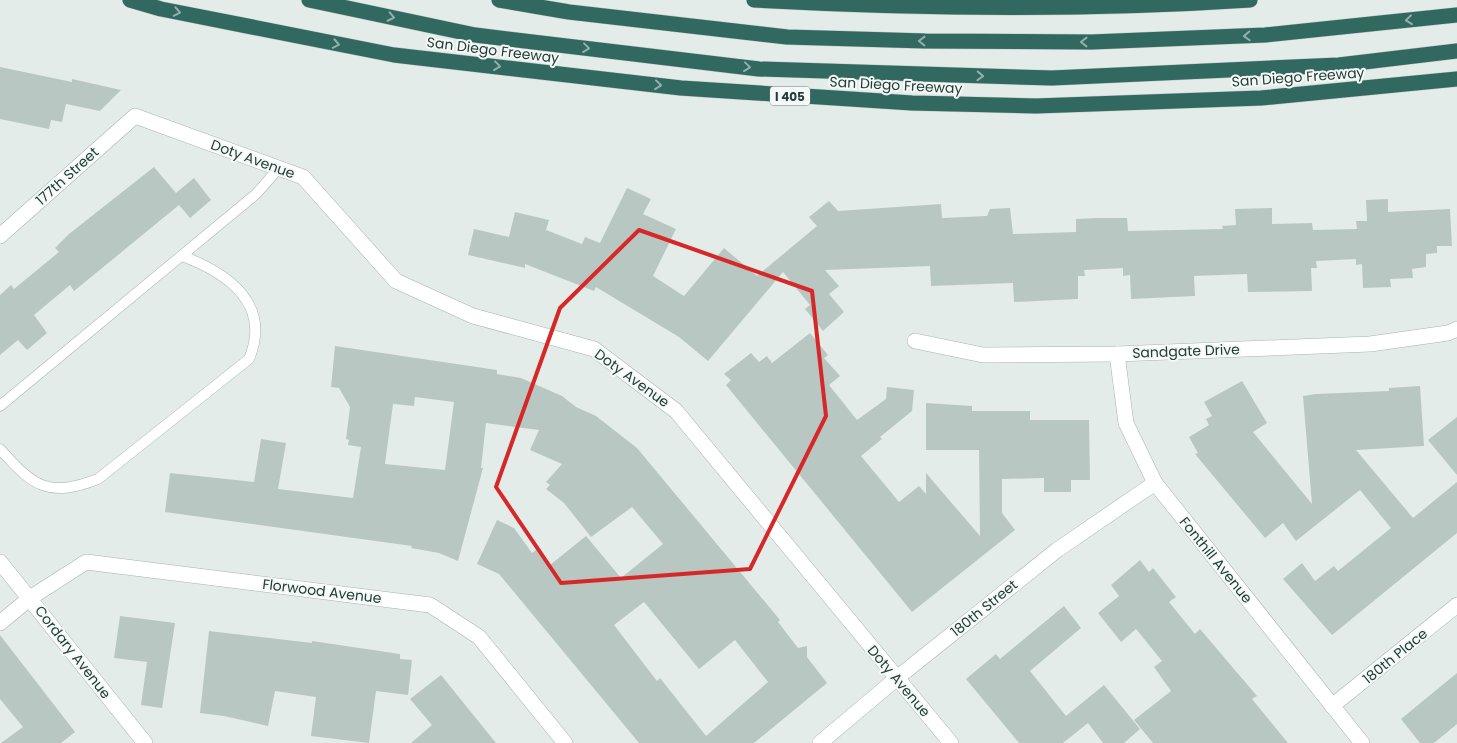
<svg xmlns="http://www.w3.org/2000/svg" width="1457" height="743" viewBox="0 0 1457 743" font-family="Poppins,sans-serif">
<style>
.building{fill:#b9c7c2;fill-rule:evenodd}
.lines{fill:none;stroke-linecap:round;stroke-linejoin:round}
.service-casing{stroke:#a6b4b0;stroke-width:11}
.minor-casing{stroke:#a6b4b0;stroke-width:16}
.motorway-casing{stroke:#c2c9c7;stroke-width:16}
.service{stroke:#fff;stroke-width:10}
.minor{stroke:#fff;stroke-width:15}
.motorway{stroke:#316860;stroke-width:15}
.oneway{stroke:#92b0ac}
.marked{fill:none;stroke:#d62828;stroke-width:4;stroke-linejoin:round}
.labels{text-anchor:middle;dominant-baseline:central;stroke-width:4;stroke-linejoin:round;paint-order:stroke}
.shield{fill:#f4f9f7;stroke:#627571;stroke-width:1}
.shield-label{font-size:12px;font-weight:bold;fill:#243d38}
.street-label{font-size:14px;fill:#243d38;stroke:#f4f9f7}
</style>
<rect width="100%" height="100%" fill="#e3ece9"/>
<g class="building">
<polygon points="0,67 72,82 72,79 121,90 100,111 66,104 62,122 51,120 49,129 0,119"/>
<polygon points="154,167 176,193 194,178 211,200 190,218 179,205 74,291 70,285 34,315 47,333 27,350 18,340 0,355 0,295 11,285 14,289 59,252 55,248 69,234"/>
<polygon points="627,188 651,199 643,214 676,229 653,276 684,296 724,248 757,276 817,226 809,217 829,201 838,211 941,204 942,218 987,216 990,209 1010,208 1013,234 1076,232 1076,219 1097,218 1127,218 1128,231 1223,229 1222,226 1236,225 1235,209 1272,208 1272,224 1312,223 1313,230 1357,229 1356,221 1367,221 1366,200 1388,199 1388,212 1450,209 1452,246 1437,246 1437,253 1426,254 1426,267 1412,269 1413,278 1390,279 1391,287 1363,288 1362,264 1356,265 1356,259 1316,261 1317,268 1311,268 1312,291 1248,292 1247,274 1194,276 1195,296 1131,299 1130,275 1123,276 1123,268 1084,270 1085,276 1078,276 1078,299 1014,302 1013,283 931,286 930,266 825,270 839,286 829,294 844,312 823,331 805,309 810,305 783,272 708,361 679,337 596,287 594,291 525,264 525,268 468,255 474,229 509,237 515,212 549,220 546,230 582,244 585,237 600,243"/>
<polygon points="810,333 828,355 824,358 840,376 829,385 857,420 886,399 887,387 914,390 912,411 880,437 882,439 861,456 899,502 919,486 926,494 926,473 980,536 979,450 926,450 926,403 972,406 972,411 1030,411 1030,420 1089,420 1090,480 1071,480 1071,492 1044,492 1044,478 1002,479 1002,513 1015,530 912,612 726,385 731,380 724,374 751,353 759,362 767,356 772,363"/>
<path d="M335 346 497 370V374L521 378 562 396 576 407 596 416 637 448 780 620 778 622 798 648 807 646V657L827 683 754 743H639L499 574 477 564 497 520 514 528 532 553 537 549 550 565 586 536 621 578 663 544 632 507 591 537 564 503 546 489 550 485 546 482 562 464 530 450 539 430 486 423 481 468H483L458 561 439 553 411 548 412 546 165 512 170 473 254 482 261 439 286 443 278 489 353 498 361 447 348 445 349 440 346 439 350 407 339 388 331 387ZM415 397 454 402 445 470 385 464 393 404 414 406ZM644 602 699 669 735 640 768 682 706 736 660 678 657 681 614 625Z"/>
<polygon points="1242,381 1267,423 1253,432 1312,504 1303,396 1316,394 1389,391 1389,388 1420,386 1424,446 1356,450 1413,518 1457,482 1457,533 1332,635 1283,579 1302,563 1315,581 1334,566 1338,571 1391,528 1360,490 1296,541 1283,523 1265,538 1195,454 1198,453 1189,437 1209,425 1206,419 1212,416 1204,402"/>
<polygon points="1457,417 1457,475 1428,440"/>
<polygon points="1140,560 1149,572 1153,568 1176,597 1169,602 1195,634 1200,629 1257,696 1252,699 1288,743 1153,743 1134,720 1171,691 1154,667 1162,661 1136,629 1121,642 1098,613 1119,596 1111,585"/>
<polygon points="1064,606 1081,628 1030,671 1066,716 1104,685 1140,729 1124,743 1103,743 1088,723 1063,743 1019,743 966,679 996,654 1000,659"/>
<polygon points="120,616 175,623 162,708 141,705 147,662 114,658"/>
<polygon points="209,631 312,643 312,641 400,654 400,659 412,660 408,695 376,691 369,743 311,736 316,697 275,691 268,726 224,716 200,713"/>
<polygon points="0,635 75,732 61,743 1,743 23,727 0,699"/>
<polygon points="1457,673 1457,724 1434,743 1420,743 1401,719"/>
<polygon points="441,675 496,743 411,743 432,725 410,699"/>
</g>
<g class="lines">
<defs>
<g id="service">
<polyline points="0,406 256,194 279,168"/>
<path d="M0 449C34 487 48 498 98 479L249 359C272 304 228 273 182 256"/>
</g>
<g id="minor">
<polyline points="0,236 135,116 303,177 396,281 473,316 594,349 676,411 951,743"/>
<polyline points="915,341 983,355 1117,354 1370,344 1448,333 1457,329"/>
<polyline points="1117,354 1126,423 1155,483 1362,743"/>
<polyline points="0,562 145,743"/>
<polyline points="0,623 30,598 86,562 430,605 479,637 565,743"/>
<polyline points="1332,706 1457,605"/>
<polyline points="820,743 897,678 1057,550 1155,483"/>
</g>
<g id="motorway">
<polyline points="130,0 161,9 394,55 681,88 912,103 1036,106 1261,98 1457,79"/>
<polyline points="309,0 475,35 759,69 1052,78 1339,65 1457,51"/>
<polyline points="499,0 569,12 787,37 925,41 1092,42 1265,35 1457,15"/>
<path d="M754 0C919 9 1084 11 1250 0"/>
</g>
</defs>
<use href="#service" class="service-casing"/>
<use href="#minor" class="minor-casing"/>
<use href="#motorway" class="motorway-casing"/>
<use href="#service" class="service"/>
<use href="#minor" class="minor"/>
<use href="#motorway" class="motorway"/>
</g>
<defs><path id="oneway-chevron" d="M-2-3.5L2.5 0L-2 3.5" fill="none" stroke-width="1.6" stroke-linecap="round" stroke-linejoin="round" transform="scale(1.25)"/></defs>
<g class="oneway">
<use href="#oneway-chevron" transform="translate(177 12) rotate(11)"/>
<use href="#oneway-chevron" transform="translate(391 17) rotate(12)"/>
<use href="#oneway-chevron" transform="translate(1409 20) rotate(174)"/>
<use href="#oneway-chevron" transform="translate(1247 36) rotate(178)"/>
<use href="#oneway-chevron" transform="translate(922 41) rotate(-179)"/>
<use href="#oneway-chevron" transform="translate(1084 42) rotate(-180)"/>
<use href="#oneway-chevron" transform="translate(336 44) rotate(11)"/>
<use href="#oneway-chevron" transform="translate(586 48) rotate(7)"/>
<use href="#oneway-chevron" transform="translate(497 66) rotate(7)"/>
<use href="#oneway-chevron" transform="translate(747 67) rotate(7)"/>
<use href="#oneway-chevron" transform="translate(980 76) rotate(2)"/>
<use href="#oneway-chevron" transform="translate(658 85) rotate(6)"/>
</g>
<path class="marked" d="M639 230 812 291 826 416 750 569 561 583 496 487 560 308Z"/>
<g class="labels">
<rect class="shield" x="770" y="86.5" width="40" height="19" rx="4"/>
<g class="shield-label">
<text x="790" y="96">I 405</text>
</g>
<g class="street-label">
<text transform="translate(493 50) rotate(7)">San Diego Freeway</text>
<text transform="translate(1298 77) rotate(-4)">San Diego Freeway</text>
<text transform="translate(896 85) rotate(3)">San Diego Freeway</text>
<text transform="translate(253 159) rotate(20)">Doty Avenue</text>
<text transform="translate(67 176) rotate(-42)">177th Street</text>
<text transform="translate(1186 351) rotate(-2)">Sandgate Drive</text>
<text transform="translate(632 378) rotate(36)">Doty Avenue</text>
<text transform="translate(1216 560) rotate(51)">Fonthill Avenue</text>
<text transform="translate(322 591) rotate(7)">Florwood Avenue</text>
<text transform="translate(984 608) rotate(-39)">180th Street</text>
<text transform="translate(73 652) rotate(52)">Cordary Avenue</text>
<text transform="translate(1395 656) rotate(-39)">180th Place</text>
<text transform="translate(899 681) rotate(50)">Doty Avenue</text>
</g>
</g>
</svg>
